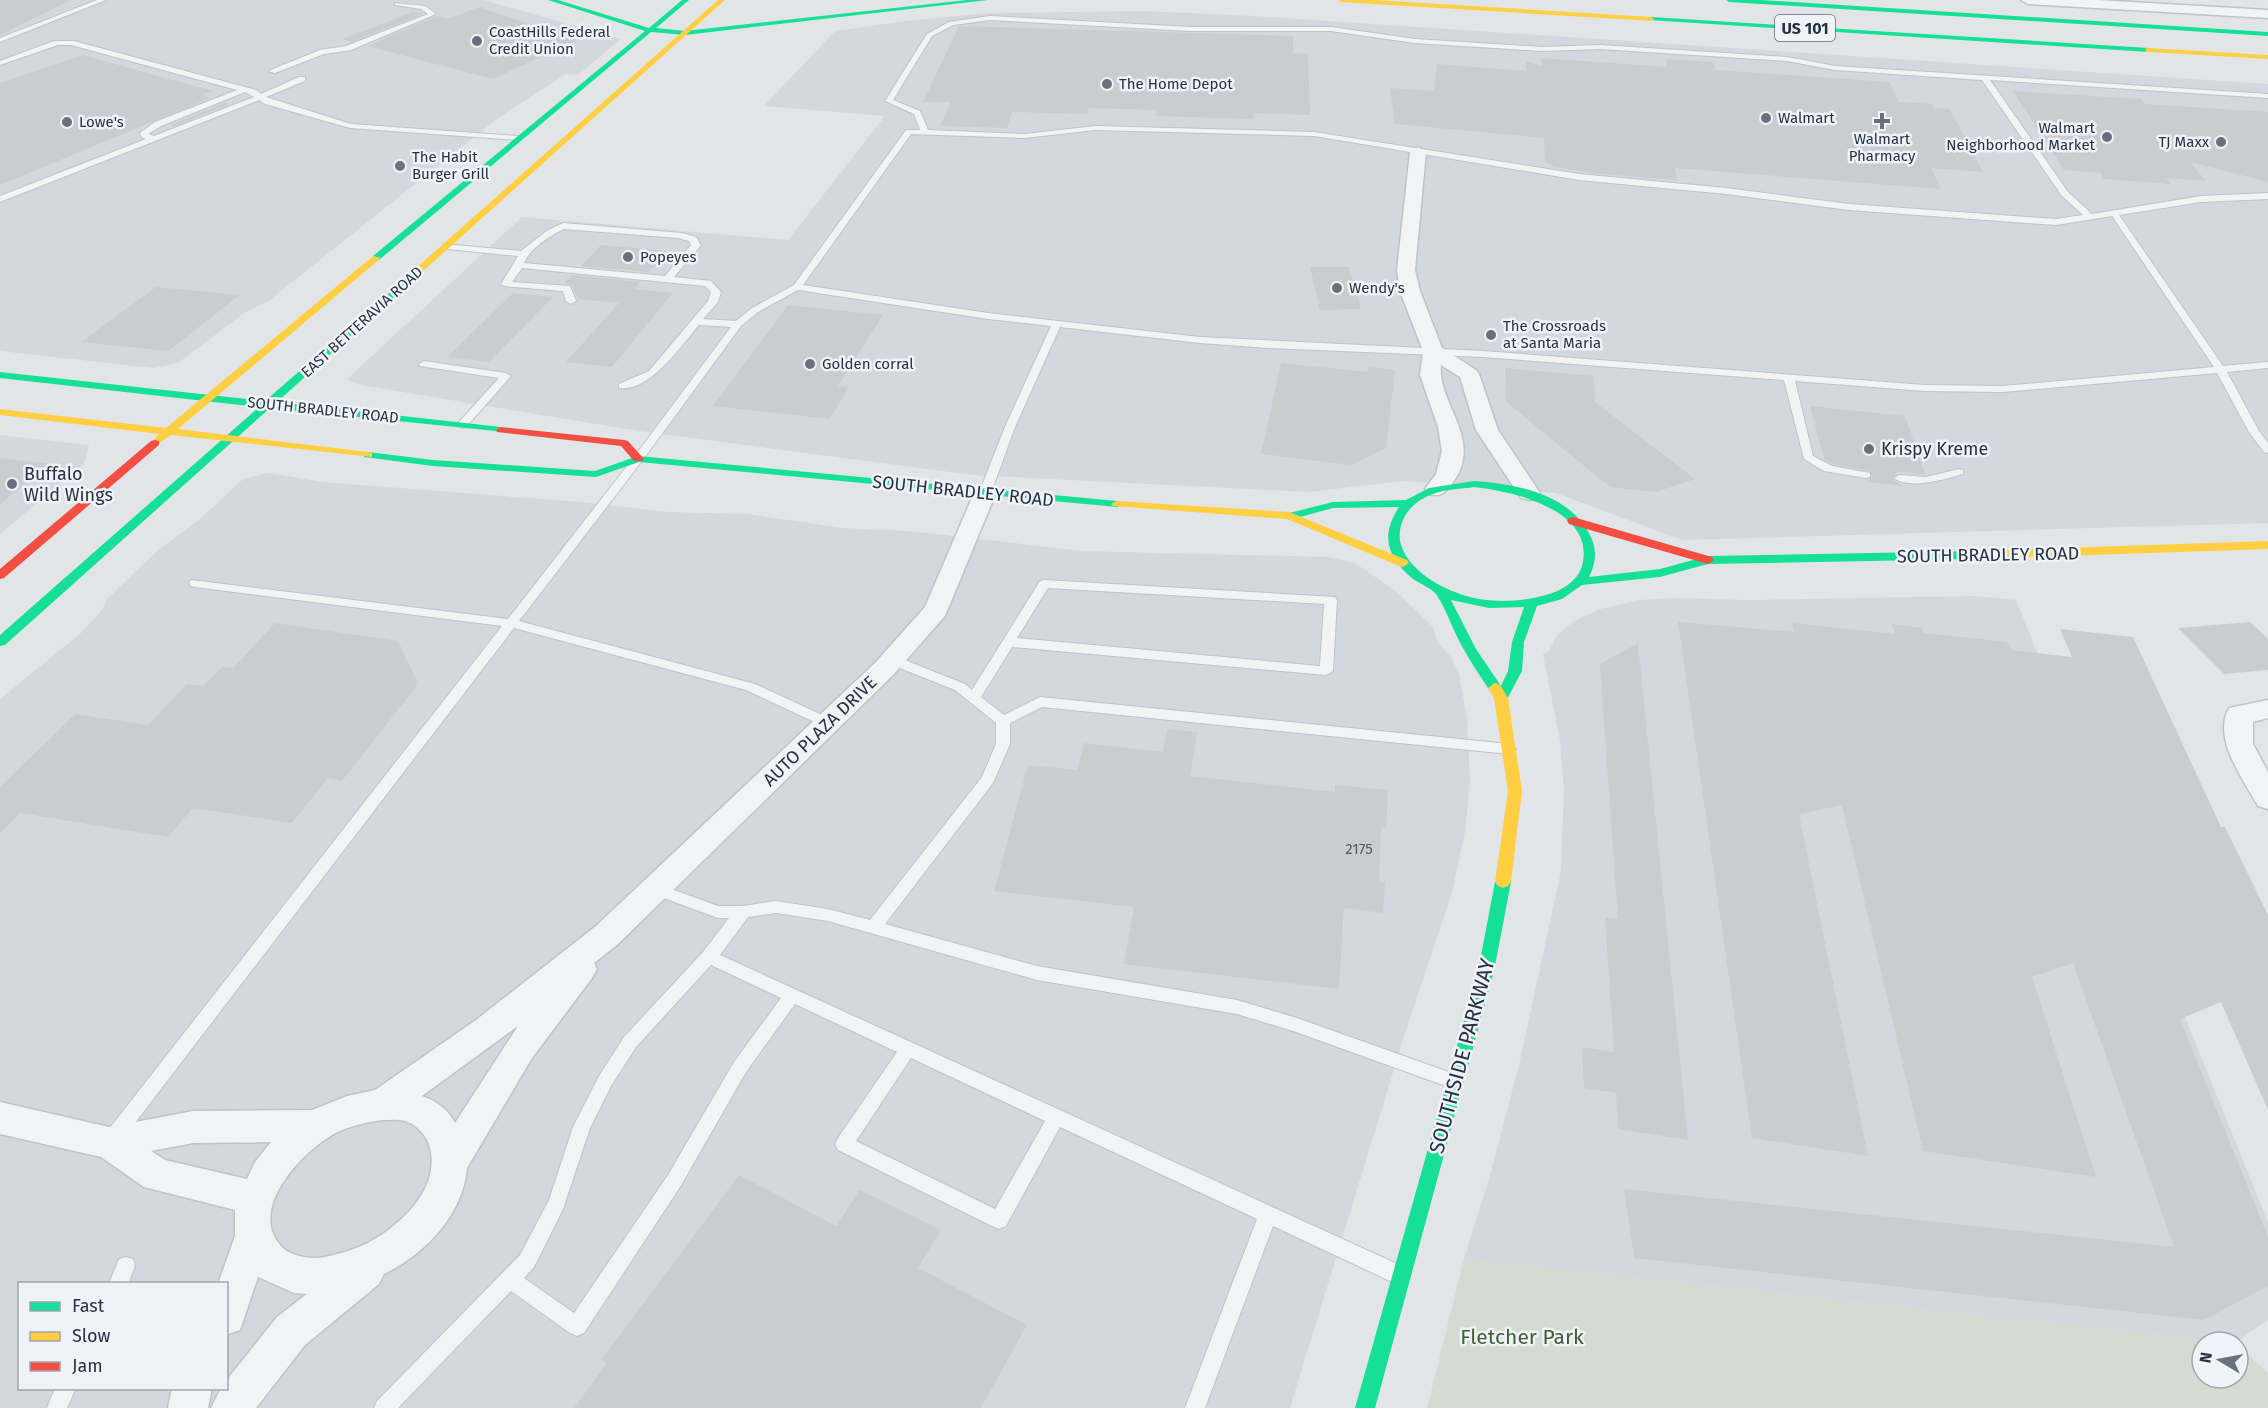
<svg xmlns="http://www.w3.org/2000/svg" width="2268" height="1408" viewBox="0 0 2268 1408" font-family="'Fira Sans',sans-serif">
<style>
.built{fill:#d2d8de;fill-rule:evenodd}
.green{fill:#d3dcd2}
.building{fill:#cacdd0}
.lines{fill:none;stroke-linecap:round;stroke-linejoin:round}
.lane-casing{stroke:#c0c3c6;stroke-width:2}
.street-casing{stroke:#c0c3c6;stroke-width:3}
.lane{fill:#f2f3f4;fill-rule:evenodd}
.street{fill:#f2f3f4;fill-rule:evenodd}
.fast{fill:#16e098;fill-rule:evenodd}
.slow{fill:#ffcf43;fill-rule:evenodd}
.jam{fill:#f24e42;fill-rule:evenodd}
.poi-dot{fill:#68717d;stroke:#eff3f7;stroke-width:2}
.labels{text-anchor:middle;dominant-baseline:central;stroke-width:5;stroke-linejoin:round;paint-order:stroke}
.far-poi-label{font-size:15px;fill:#273243;stroke:#eff3f7;text-anchor:start}
.far-street-label{font-size:15px;fill:#273243;stroke:#eff3f7}
.number-label{font-size:15px;fill:#505a67}
.shield{fill:#eff3f7;stroke:#636c79;stroke-width:1.5}
.shield-label{font-size:16px;font-weight:bold;fill:#273243}
.poi-label{font-size:18px;fill:#273243;stroke:#eff3f7;text-anchor:start}
.street-label{font-size:18px;fill:#273243;stroke:#eff3f7}
.near-street-label{font-size:21px;fill:#273243;stroke:#eff3f7}
.near-park-label{font-size:21px;fill:#3d6033;stroke:#eff3f7}
</style>
<rect width="100%" height="100%" fill="#e2e5e8"/>
<g class="built">
<polygon points="0,0 484,0 621,39 578,75 566,74 498,118 267,302 244,313 178,363 153,368 0,351"/>
<polygon points="1143,11 1255,16 2268,84 2268,523 1682,540 1556,493 1404,481 1308,492 973,475 639,431 360,385 347,379 522,217 788,240 885,116 764,106 835,31 914,20 991,13"/>
<polygon points="0,435 89,445 84,464 0,534"/>
<path d="M268 473 323 482 580 502 669 512 746 514 843 528 909 531 1082 551 1328 557 1355 563 1397 592 1433 627 1437 642 1451 657 1459 674 1467 718 1470 782 1465 832 1452 893 1406 1030 1290 1408H0V699L81 633 102 610 107 599 158 550 199 520 243 479ZM20 1284H226V1388H20Z"/>
<polygon points="1975,596 2016,600 2268,1222 2268,1320 2236,1342 2224,1342 1464,1259 1491,1172 1519,1065 1561,871 1564,789 1560,741 1543,654 1549,651 1557,635 1574,621 1600,609 1639,600 1675,598 1749,600"/>
</g>
<polygon class="green" points="1464,1259 2224,1342 2202,1342 2202,1378 2238,1378 2238,1346 2268,1373 2268,1408 1427,1408"/>
<g class="building">
<polygon points="0,0 71,0 0,35"/>
<polygon points="479,7 577,40 493,79 367,46 436,16 448,19"/>
<polygon points="413,12 423,14 351,42 342,39"/>
<polygon points="959,26 1293,36 1293,53 1308,54 1310,115 1254,113 1253,119 1156,116 1157,110 1088,108 1087,114 1012,112 1007,128 940,126 951,102 923,102"/>
<polygon points="83,55 212,91 201,95 210,98 0,185 0,83"/>
<polygon points="1541,58 1667,67 1666,59 1713,62 1715,70 1890,82 1899,102 1932,104 1935,108 1950,109 1983,172 1931,168 1941,189 1675,168 1677,180 1600,174 1552,167 1552,164 1545,163 1544,138 1395,124 1390,88 1434,91 1437,64 1526,71 1526,62 1542,66"/>
<polygon points="2013,91 2141,99 2145,104 2268,112 2268,182 2190,162 2206,181 2166,178 2171,184 2104,179 2100,173 2064,170"/>
<polygon points="225,103 229,104 174,126 170,125"/>
<polygon points="601,245 667,251 649,272 581,266"/>
<polygon points="1310,267 1349,267 1361,309 1320,310"/>
<polygon points="572,275 640,282 634,289 673,293 612,367 566,362 619,303 578,299 572,285 565,283"/>
<polygon points="156,287 240,295 168,351 81,342"/>
<polygon points="513,293 553,297 489,362 447,357"/>
<polygon points="788,305 883,315 838,386 849,387 830,419 713,406"/>
<polygon points="1281,363 1368,372 1369,367 1395,370 1386,448 1351,465 1261,454"/>
<polygon points="1505,368 1594,376 1595,402 1695,479 1656,492 1610,487 1506,402"/>
<polygon points="1810,406 1905,416 1925,474 1898,472 1892,479 1903,486 1868,482 1868,480 1872,477 1870,471 1833,464 1824,459"/>
<polygon points="0,458 50,464 0,504"/>
<polygon points="1678,622 1794,632 1792,623 1895,634 1892,624 1922,628 1924,633 2007,642 2011,650 2072,657 2060,629 2133,637 2221,827 2225,827 2268,915 2268,1110 2221,1002 2180,1019 2268,1237 2268,1286 2204,1320 1634,1258 1624,1189 2174,1247 2073,963 2032,977 2096,1177 1923,1151 1842,805 1799,814 1868,1156 1752,1138"/>
<polygon points="2250,622 2268,639 2268,670 2224,674 2178,628"/>
<polygon points="275,623 398,641 417,681 415,688 342,781 328,778 292,823 193,808 168,837 20,813 0,833 0,787 75,714 148,725 187,684 203,686 222,667 233,668"/>
<polygon points="1638,643 1688,1140 1618,1129 1616,1093 1584,1088 1582,1047 1614,1052 1605,917 1618,919 1600,664"/>
<polygon points="1167,729 1197,732 1190,776 1335,792 1335,785 1388,790 1386,829 1381,828 1379,882 1385,883 1383,913 1344,908 1339,989 1124,964 1134,907 994,891 1028,765 1077,770 1084,743 1163,752"/>
<polygon points="739,1175 836,1226 860,1190 941,1230 918,1268 1027,1325 981,1408 574,1408 607,1363 601,1360"/>
</g>
<g class="lines">
<defs>
<g id="lane">
<polygon points="97,0 106,0 0,42 0,38"/>
<polygon points="395,3 425,6 436,14 351,50 324,54 275,73 268,71 320,50 346,46 428,14 421,9 395,5"/>
<path d="M990 16 1191 27H1331L1415 39 1542 47 1600 45 1787 57 1835 66 2268 94V98L1990 80 2068 192 2092 214 2201 196 2268 193V199L2201 202 2119 215 2223 366 2268 362V368L2227 372 2259 431 2268 443V453L2264 452 2249 432 2217 373 2003 392 1925 391 1795 381 1813 456 1832 466 1870 473V477L1866 478 1824 471 1804 459 1784 380 1483 357 1268 348 1200 343 1060 327 1015 427 991 493 985 496 979 493 1005 427 1051 326 988 319 798 290 758 312 741 326 642 461 519 621 755 684 833 720 835 723 833 726H823L746 690 514 628 118 1145 112 1147 106 1145 103 1139 106 1133 502 626 195 587 191 586 189 583 191 580 508 619 634 457 731 327 699 325C681 346 649 393 619 388V384L649 371 708 301 711 292 705 286 522 268 512 282 570 286 576 301 571 304 566 301 563 291 503 286 501 284 518 256 447 249 444 248V244L521 251 548 230 563 223 682 233 696 237 701 245 674 277 711 281 721 292 718 302 703 319 736 321 752 308 794 285 906 130H920L914 114 885 101 927 34 949 22ZM990 20 1191 31H1331L1415 43 1542 51 1600 49 1787 61 1835 70 1982 80 2062 196 2083 215 2056 219 1849 204 1726 188 1579 174 1314 132 1095 126 1025 134 928 130 920 111 893 100 932 36 953 25ZM1095 130 1314 136 1579 180 1726 194 1849 210 2056 225 2112 216 2214 367 2003 386 1925 385 1483 351 1200 337 988 313 803 285 911 134 1025 138ZM564 229 678 238 689 241 691 245 665 276 524 263C530 248 550 236 564 229Z"/>
<path d="M54 41H74L256 90 261 94 299 77H305V81L266 97 351 124 518 136 522 138 518 140 350 128 265 104 259 100 0 202V196L146 139 142 138 140 133 155 122 237 90 71 45H58L0 65V61ZM245 92 254 97 154 136 148 134 161 126Z"/>
<polygon points="424,361 506,373 511,376 466,427 462,428 457,425 458,423 499,378 420,366 419,364"/>
<path d="M1959 469 1963 470V474C1945 479 1910 490 1894 478L1900 475 1926 477Z"/>
<path d="M1044 580 1335 597 1337 600 1333 671 1326 675 1012 647 981 697 1004 715 1040 697 1509 744 1516 749 1509 754 1042 707 1010 723V744L993 783 885 924 1037 966 1237 1000 1297 1018 1460 1076 1463 1081 1460 1086 1454 1089 1296 1032 1237 1014 1037 980 828 921 776 913 748 917 720 955 1404 1267 1407 1274 1404 1281 1397 1283 1390 1281 1273 1226 1205 1408H1185L1257 1219 1060 1127 1006 1226 999 1229 992 1226 838 1150 835 1144 838 1138 897 1052 795 1004 746 1072 680 1187 584 1333 577 1336 570 1333 511 1291 398 1408H374L377 1401 520 1255 549 1200 573 1127 599 1076 624 1037 703 952 729 918H718L650 893 647 889 650 885 655 883 718 906H743L776 901 828 909 870 920 982 777 996 744V723L955 690 887 663 885 660 887 657H897L965 684 972 690 1040 581ZM1048 588 1324 604 1320 666 1017 638ZM711 965 781 998 734 1062 668 1175 574 1313 524 1278 534 1267 563 1209 590 1128 611 1086 636 1047ZM911 1058 1045 1121 995 1209 856 1141Z"/>
<polygon points="126,1257 133,1259 135,1266 128,1284 109,1284 119,1259"/>
<polygon points="55,1388 76,1388 67,1408 47,1408"/>
</g>
<g id="street">
<polygon points="2021,0 2097,0 2268,10 2268,18 2028,4"/>
<path d="M1418 147 1426 152 1415 270 1420 291 1442 348 1476 370 1479 374 1498 430 1540 493 1537 498 1529 500 1521 498 1476 430 1460 377 1441 365C1437 405 1486 440 1451 485 1444 494 1440 497 1428 494L1425 489 1436 474 1442 451 1438 427 1420 375 1423 351 1400 291 1397 270 1410 152Z"/>
<path d="M985 486 993 488 996 493 945 616 893 675 618 944 594 963 597 969 592 978 532 1058 467 1168C463 1215 424 1255 384 1274L379 1284 305 1345 256 1408H211L221 1388H226V1381L277 1317 307 1294 294 1293 258 1277 240 1330 226 1335V1284H218L235 1236V1210L144 1187 101 1157 0 1134V1102L109 1127 193 1111 312 1110 347 1096 375 1090 476 1020 596 926 875 663 925 607 974 493 977 488ZM518 1026 455 1123C448 1109 436 1101 422 1096ZM382 1120C389 1120 398 1119 405 1121 415 1124 424 1133 428 1142 440 1173 421 1202 398 1222 378 1240 355 1251 329 1256 315 1260 293 1258 282 1247 248 1212 296 1159 326 1139 343 1127 362 1123 382 1120ZM271 1142 255 1162 247 1179 165 1160 151 1151 193 1143Z"/>
<path d="M2268 700V718L2253 722V744L2268 772V809L2258 806C2243 779 2212 738 2229 708Z"/>
<polygon points="172,1388 212,1388 208,1408 168,1408"/>
</g>
</defs>
<use href="#lane" class="lane-casing"/>
<use href="#street" class="street-casing"/>
<use href="#lane" class="lane"/>
<use href="#street" class="street"/>
<g class="fast">
<polygon points="548,0 558,0 649,28 682,0 689,0 656,28 685,31 967,0 988,0 685,35 651,32 379,260 373,260 373,256 645,31"/>
<polygon points="1726,0 1761,0 2268,32 2268,36 1729,2"/>
<polygon points="1651,17 2149,48 2153,50 2149,52 1649,20"/>
<polygon points="418,268 423,271 421,273 277,402 501,427 506,430 505,432 270,408 5,645 0,646 0,635 259,407 0,378 0,372 265,401"/>
<polygon points="368,452 433,460 595,471 638,456 1117,501 1123,504 1117,507 639,462 596,477 433,466 364,457 364,453"/>
<path d="M1474 481C1515 484 1567 493 1589 533 1597 548 1597 561 1589 577L1660 569 1708 556 1977 551 1983 555 1977 559 1708 564 1660 577 1582 585 1562 599 1537 606 1524 642 1522 671 1506 701 1501 703 1494 698 1497 692 1490 691C1481 677 1471 663 1463 648 1453 631 1447 610 1436 594 1431 588 1420 584 1413 579 1387 557 1380 536 1399 507L1333 508 1289 520 1283 516 1285 514 1333 502 1406 500 1429 488ZM1474 487C1512 491 1597 510 1582 566 1578 580 1563 590 1549 594 1520 603 1483 604 1455 592 1425 581 1385 551 1405 516 1411 505 1422 498 1433 494 1446 489 1461 489 1474 487ZM1451 600 1489 608 1524 607 1512 642 1508 671 1501 686 1476 649Z"/>
<polygon points="1503,876 1508,878 1511,882 1494,971 1375,1408 1355,1408 1478,971 1495,882 1498,878"/>
</g>
<g class="slow">
<polygon points="718,0 725,0 421,273 415,273 415,269"/>
<polygon points="1338,0 1374,0 1651,17 1654,19 1651,21 1341,2"/>
<polygon points="2146,48 2268,55 2268,59 2149,52 2146,52"/>
<polygon points="373,256 381,258 178,429 368,452 372,453 372,457 171,435 155,446 150,443 159,434 0,415 0,409 166,428"/>
<polygon points="1117,501 1289,512 1407,560 1409,563 1403,567 1399,566 1287,519 1113,506 1111,504"/>
<polygon points="2268,541 2268,549 1977,559 1971,555 1977,551"/>
<polygon points="1495,683 1500,685 1508,698 1522,791 1511,882 1508,886 1503,888 1498,886 1495,882 1508,791 1494,698 1488,688"/>
</g>
<g class="jam">
<polygon points="501,427 624,440 628,441 644,459 642,461 634,461 621,446 497,432 496,430"/>
<polygon points="155,440 159,441 159,445 4,578 0,579 0,569 151,441"/>
<polygon points="1573,517 1712,557 1714,560 1708,564 1569,524 1567,521 1569,518"/>
</g>
</g>
<g class="poi-dot">
<circle cx="477" cy="41" r="6"/>
<circle cx="1107" cy="84" r="6"/>
<circle cx="1766" cy="118" r="6"/>
<path d="M1879 112h6v6h6v6h-6v6h-6v-6h-6v-6h6z"/>
<circle cx="67" cy="122" r="6"/>
<circle cx="2107" cy="137" r="6"/>
<circle cx="2221" cy="142" r="6"/>
<circle cx="400" cy="166" r="6"/>
<circle cx="628" cy="257" r="6"/>
<circle cx="1337" cy="288" r="6"/>
<circle cx="1491" cy="335" r="6"/>
<circle cx="810" cy="364" r="6"/>
<circle cx="1869" cy="449" r="6"/>
<circle cx="12" cy="484" r="6"/>
</g>
<g class="labels">
<g class="far-poi-label">
<text x="489" y="32">CoastHills Federal<tspan x="489" dy="17">Credit Union</tspan></text>
<text x="1119" y="84">The Home Depot</text>
<text x="1778" y="118">Walmart</text>
<text x="79" y="122">Lowe's</text>
<text x="2095" y="128" text-anchor="end">Walmart<tspan x="2095" dy="17">Neighborhood Market</tspan></text>
<text x="1882" y="139" text-anchor="middle">Walmart<tspan x="1882" dy="17">Pharmacy</tspan></text>
<text x="2209" y="142" text-anchor="end">TJ Maxx</text>
<text x="412" y="157">The Habit<tspan x="412" dy="17">Burger Grill</tspan></text>
<text x="640" y="257">Popeyes</text>
<text x="1349" y="288">Wendy's</text>
<text x="1503" y="326">The Crossroads<tspan x="1503" dy="17">at Santa Maria</tspan></text>
<text x="822" y="364">Golden corral</text>
</g>
<g class="far-street-label">
<text transform="translate(362 322) rotate(-42)">EAST BETTERAVIA ROAD</text>
<text transform="translate(323 410) rotate(6)">SOUTH BRADLEY ROAD</text>
</g>
<g class="number-label">
<text x="1359" y="849">2175</text>
</g>
<rect class="shield" x="1775" y="15" width="60" height="26" rx="4.5"/>
<g class="shield-label">
<text x="1805" y="28">US 101</text>
</g>
<g class="poi-label">
<text x="1881" y="449">Krispy Kreme</text>
<text x="24" y="474">Buffalo<tspan x="24" dy="21">Wild Wings</tspan></text>
</g>
<g class="street-label">
<text transform="translate(963 491) rotate(6)">SOUTH BRADLEY ROAD</text>
<text transform="translate(1988 555) rotate(-1)">SOUTH BRADLEY ROAD</text>
<text transform="translate(820 731) rotate(-44)">AUTO PLAZA DRIVE</text>
</g>
<g class="near-street-label">
<text transform="translate(1462 1056) rotate(-75)">SOUTHSIDE PARKWAY</text>
</g>
<g class="near-park-label">
<text x="1522" y="1337">Fletcher Park</text>
</g>
</g>
<rect x="18" y="1282" width="210" height="108" fill="#eff3f7" stroke="#9fa6af" stroke-width="1.5"/>
<rect x="30" y="1302" width="30" height="9" fill="#16e098" stroke="#9fa6af" stroke-width="1.5"/>
<text x="72" y="1312" font-size="18" fill="#273243">Fast</text>
<rect x="30" y="1332" width="30" height="9" fill="#ffcf43" stroke="#9fa6af" stroke-width="1.5"/>
<text x="72" y="1342" font-size="18" fill="#273243">Slow</text>
<rect x="30" y="1362" width="30" height="9" fill="#f24e42" stroke="#9fa6af" stroke-width="1.5"/>
<text x="72" y="1372" font-size="18" fill="#273243">Jam</text>
<g transform="translate(2220 1360) rotate(280)"><circle r="28" fill="#eff3f7" stroke="#9fa6af" stroke-width="1.5"/>
<path d="M0-4.5L10 22L0 15L-10 22Z" fill="#68717d"/>
<text y="-9" font-size="16" font-weight="bold" text-anchor="middle" fill="#273243">N</text>
</g>
</svg>
